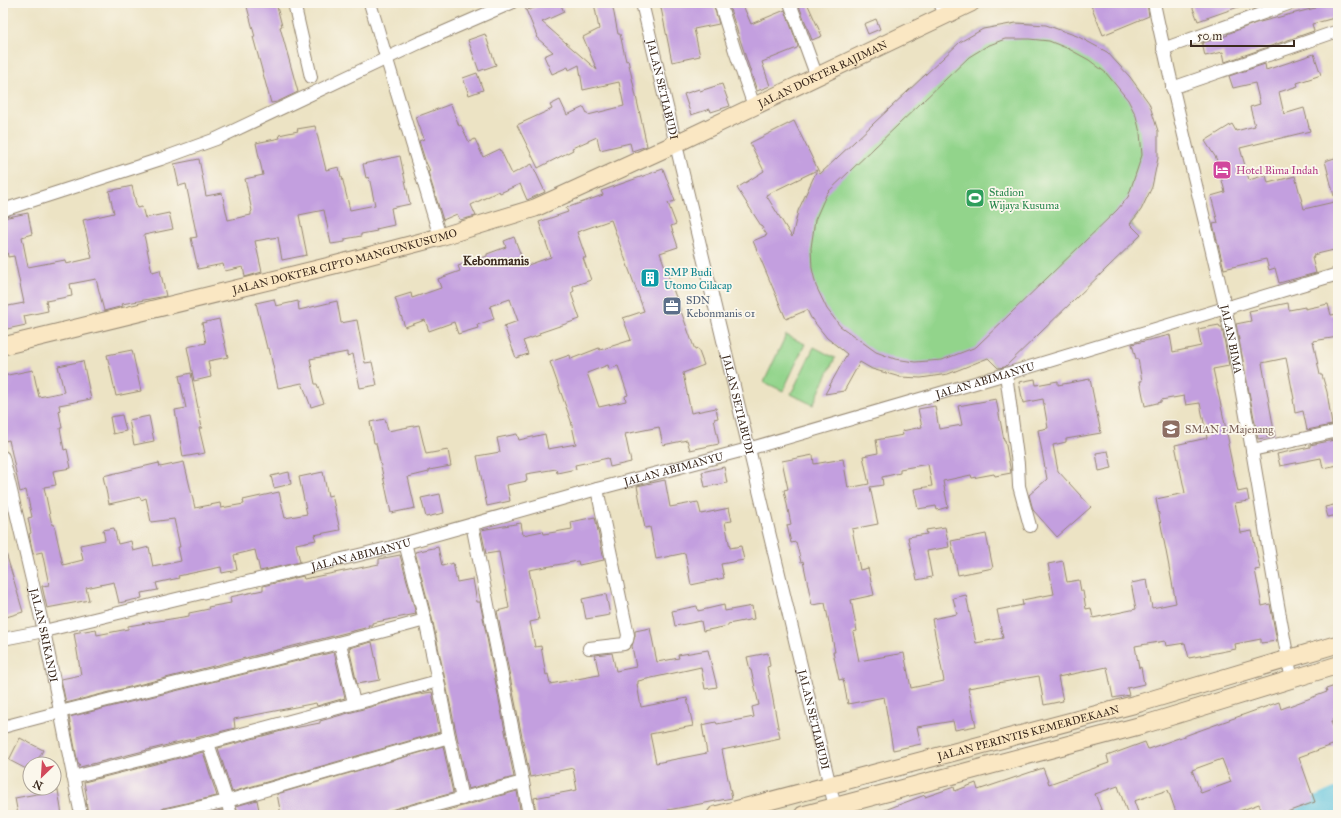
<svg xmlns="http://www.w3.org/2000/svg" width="1341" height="818" viewBox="0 0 1341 818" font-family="'IM FELL Great Primer',serif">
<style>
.garden{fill:#92d48b;stroke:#667f54}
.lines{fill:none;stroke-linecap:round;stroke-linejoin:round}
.river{stroke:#5fc3dd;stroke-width:25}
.building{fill:#c39fdf;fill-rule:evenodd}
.street-casing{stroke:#948671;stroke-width:14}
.secondary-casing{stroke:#948671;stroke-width:19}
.street{stroke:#fff;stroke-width:12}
.secondary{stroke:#fae7c3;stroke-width:17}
.labels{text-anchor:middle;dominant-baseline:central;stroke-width:3.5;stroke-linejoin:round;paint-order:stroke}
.street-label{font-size:11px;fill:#3b2a1e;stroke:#fbf7ec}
.hotel-label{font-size:11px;fill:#b23c85;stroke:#fbf7ec;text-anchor:start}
.leisure-label{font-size:11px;fill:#27864d;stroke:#fbf7ec;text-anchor:start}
.culture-label{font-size:11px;fill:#0d838f;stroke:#fbf7ec;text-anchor:start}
.service-label{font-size:11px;fill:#4e5e75;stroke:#fbf7ec;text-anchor:start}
.education-label{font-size:11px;fill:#785e54;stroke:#fbf7ec;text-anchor:start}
.quarter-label{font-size:13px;font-weight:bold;fill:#3b2a1e;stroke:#fbf7ec}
</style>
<rect width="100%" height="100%" fill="#fbf7ec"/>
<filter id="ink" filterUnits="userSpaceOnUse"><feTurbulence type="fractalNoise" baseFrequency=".025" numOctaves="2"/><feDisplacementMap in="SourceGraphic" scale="8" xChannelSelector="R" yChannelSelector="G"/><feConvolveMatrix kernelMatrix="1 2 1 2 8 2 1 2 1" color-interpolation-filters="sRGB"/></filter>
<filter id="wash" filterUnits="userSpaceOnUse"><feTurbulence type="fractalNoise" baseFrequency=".012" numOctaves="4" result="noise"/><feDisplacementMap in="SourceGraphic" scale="16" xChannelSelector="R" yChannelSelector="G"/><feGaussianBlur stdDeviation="0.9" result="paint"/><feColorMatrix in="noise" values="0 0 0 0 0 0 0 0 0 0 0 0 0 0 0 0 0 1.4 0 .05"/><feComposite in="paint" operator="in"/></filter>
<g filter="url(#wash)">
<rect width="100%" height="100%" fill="#ece3c4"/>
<g class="garden">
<polygon points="1016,23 1046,25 1077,36 1107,52 1130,77 1149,103 1152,187 1141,210 1131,224 1141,235 1000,371 988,358 948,374 921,378 900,377 872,369 846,353 827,338 798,211 812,182 960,42 983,29"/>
<polygon points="786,335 805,344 783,391 764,382"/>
<polygon points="814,347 835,358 813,405 791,394"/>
</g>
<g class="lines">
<polyline class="river" points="1305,815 1338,800"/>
</g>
<g id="blocks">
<g class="building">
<polygon points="246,3 276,3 282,26 280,27 298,92 277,102 271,103 253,37 255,37"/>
<polygon points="546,3 560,3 564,12 542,22 597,70 583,37 599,29 594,3 612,3 618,34 620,34 626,61 628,60 647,146 632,151 630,143 600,150 597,137 572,148 573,150 538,168 517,125 552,109 550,105 560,100 567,115 584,107 588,115 624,106 619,82 583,90 579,65 569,70 568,67 552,74 544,56 553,52 536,37 537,36 524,5 529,10"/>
<polygon points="660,3 713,3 719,24 694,29 700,56 672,62"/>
<polygon points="728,3 742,3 751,24 785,10 798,46 797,48 762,62 770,86 757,91"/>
<polygon points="798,3 807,3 822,36 812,40"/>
<polygon points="1090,3 1147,3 1149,16 1103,35"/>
<polygon points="1191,3 1244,3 1244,5 1198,21"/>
<polygon points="1314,3 1338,3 1338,17 1312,24 1314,31 1225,62 1223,52 1205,56 1202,43 1228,35 1227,34 1256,23 1315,8"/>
<polygon points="876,19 880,29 868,34 864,24"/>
<path d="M1016 23 1046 25 1077 36 1107 52 1130 77 1149 103 1158 131V158L1152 187 1141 210 1130 224 1141 235 1005 367 998 368 988 358 948 374 921 378 900 377 872 369 860 362 844 391 825 394 847 354 827 338 811 318 807 310 786 319 753 241 767 235 737 188 764 171 750 143 794 121 820 174 960 42 983 29ZM1005 39H1029L1049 41 1069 49 1089 60 1106 73 1128 100 1136 116 1140 133 1142 155 1128 197 1117 210 976 347 942 360 915 362 895 359 876 352 840 326 827 309 816 286 812 268 811 248 815 220 827 193 969 57 987 46ZM817 170 798 211 792 237 766 195Z"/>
<polygon points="485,34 496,65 479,71 468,40"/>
<polygon points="1314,54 1321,75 1297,83 1298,86 1279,92 1284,114 1304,108 1310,131 1240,148 1249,180 1266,175 1268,183 1295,176 1304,209 1338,201 1338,249 1313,255 1314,257 1312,258 1316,273 1279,283 1275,268 1269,270 1266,259 1224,269 1213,224 1218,223 1211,196 1225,192 1216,158 1205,141 1232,124 1236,131 1255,126 1250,107 1260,104 1255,83 1233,88 1229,76 1265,64 1266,70"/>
<polygon points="477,73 483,90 469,95 463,78"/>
<polygon points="722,84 730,106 711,112 710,109 691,115 684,94 699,89 700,91"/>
<polygon points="451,104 459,126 461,125 469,142 475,139 483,157 500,149 512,174 532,164 545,192 527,200 520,184 500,193 499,191 471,205 476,216 460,220 457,214 443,220 428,172 430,171 425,160 419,141 424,139 416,117"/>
<polygon points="315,126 326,170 339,167 341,177 342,177 350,210 375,205 369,177 366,178 363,164 400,156 410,204 391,208 394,225 376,229 377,231 361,234 361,236 345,239 345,242 331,244 324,210 299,215 307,255 282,260 278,237 255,241 262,272 245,277 243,267 225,271 223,264 198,269 191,238 197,237 186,184 179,186 174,164 199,159 206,196 222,193 228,220 251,215 251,212 252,211 245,179 263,175 256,143 280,138 279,135 298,131 297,129"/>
<polygon points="1338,157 1338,196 1334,196 1325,161"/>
<path d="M663 169 675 201 668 203 676 224 671 226 678 247 660 253 695 350 698 349 704 365 683 373 691 413 716 408 718 418 714 419 719 444 690 450 687 440 663 445 659 427 625 434 631 462 610 467 608 458 575 465 576 469 557 473 556 469 526 474 527 481 507 485 510 501 487 506 477 456 500 452 497 438 517 434 519 440 545 434 548 449 576 444 571 421 550 362 570 355 571 359 599 348 600 350 631 340 623 318 644 311 611 220 577 232 586 258H583L591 280 573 286 574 291 571 293 580 319 539 333 540 335 523 341 528 354 516 358 504 326 518 321 510 299 490 306 494 319 477 325 478 328 458 334 454 322 429 331 425 320 405 327 395 298 411 293 412 298 441 288 438 279 460 271 458 266 487 256V254L506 247 504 241 514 237 525 266 551 257 539 222 568 212 566 208 603 195 601 191ZM608 365 609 369 618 366 628 395 625 396 626 401 599 407 587 373Z"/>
<polygon points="132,186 137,208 142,207 145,218 169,213 173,229 144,235 152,272 160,270 166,296 122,304 123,306 104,311 96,279 70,284 72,296 46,301 48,311 24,316 26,325 7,329 3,307 24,303 14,256 8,257 3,229 3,218 28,213 32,234 22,237 28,267 65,260 66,264 92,258 83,220 114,213 109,191"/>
<polygon points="274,299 276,306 298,301 299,310 337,301 341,323 357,320 365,363 372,362 377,385 360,388 353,354 347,356 347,352 310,359 315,384 317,384 324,403 311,407 302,383 278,388 269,348 267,348 256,303"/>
<polygon points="1288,303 1289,310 1305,307 1305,309 1328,304 1331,315 1338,314 1338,337 1313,341 1320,375 1322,375 1327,392 1332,425 1307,430 1303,411 1295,413 1293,399 1294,399 1286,358 1262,363 1275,436 1258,439 1236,324 1251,321 1249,311"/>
<polygon points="219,319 228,357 208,361 211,377 194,381 187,347 206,343 202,323"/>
<polygon points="1219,325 1220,327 1222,327 1229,366 1213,369 1229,443 1228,444 1238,492 1247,490 1249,501 1235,503 1241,533 1252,531 1260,569 1255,570 1262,606 1270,604 1277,641 1261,643 1261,639 1235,644 1236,649 1189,658 1185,643 1166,646 1165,641 1135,646 1139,668 1141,667 1144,684 1127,688 1129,695 1113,698 1107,667 1058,677 1063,701 1044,705 1039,676 968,688 976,726 955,730 953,721 917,727 921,744 893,750 884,697 848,704 843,679 839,680 833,652 835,652 825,603 812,605 803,561 801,562 796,542 791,543 787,525 791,524 784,490 788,489 782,461 813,455 814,464 843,459 848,488 869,484 863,456 878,453 876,440 903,435 902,431 922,427 918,409 935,406 939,429 962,425 958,406 996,399 1004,440 1005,440 1011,473 995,476 994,474 972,478 971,475 943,481 948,507 937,510 936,506 918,509 914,489 932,486 928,464 900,469 900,473 882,477 883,485 870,487 878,524 852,529 860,570 868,568 874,595 851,600 857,631 853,632 859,661 904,653 911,688 944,681 932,619 957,614 953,598 966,595 976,643 1003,638 997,610 1023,605 1022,600 1054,594 1048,564 1063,561 1067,582 1079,580 1081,591 1083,591 1086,609 1091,608 1093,618 1136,609 1131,583 1147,580 1152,608 1176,603 1156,499 1185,493 1175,445 1207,438 1200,403 1186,405 1184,396 1161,400 1161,402 1145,406 1140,381 1142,381 1138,359 1136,359 1132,344 1170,335 1173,352 1201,346 1198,329"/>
<polygon points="132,350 141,391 116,396 107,355"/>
<polygon points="83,361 91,399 59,405 60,410 59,411 62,428 60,428 64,450 67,449 71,468 53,471 56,485 44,487 52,525 54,524 63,565 83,560 80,545 105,540 103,530 114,528 118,544 131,541 133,551 149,547 153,567 181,561 178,547 180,547 174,519 151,522 146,498 141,500 140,497 109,504 103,476 159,463 160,467 184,462 195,508 220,503 221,508 244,504 243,500 279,492 285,518 307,514 299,477 323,472 328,496 332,495 340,530 314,535 316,540 296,544 300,562 260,571 255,550 234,555 237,570 222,573 221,567 178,576 179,578 156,583 158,590 141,593 142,598 119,603 114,582 86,588 89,600 47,608 42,586 49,585 42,552 33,554 29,534 31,533 28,518 32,517 26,490 20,492 9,440 5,441 3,432 3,376 33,370 39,397 64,392 58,366"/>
<polygon points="191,373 202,428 199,428 205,453 183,457 175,410 186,408 179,376"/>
<polygon points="1035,379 1036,385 1058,381 1058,385 1090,379 1101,433 1066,439 1066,442 1053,445 1058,471 1091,507 1057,537 1033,510 1029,495 1047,479 1038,430 1048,428 1043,399 1023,403 1019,382"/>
<polygon points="122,415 126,431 113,434 110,417"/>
<polygon points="149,416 154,441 134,445 129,420"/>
<polygon points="385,419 388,431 419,425 426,454 448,450 451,466 429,470 429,472 408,477 415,508 391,513 376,443 374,443 370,422"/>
<polygon points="1334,440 1338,465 1323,468 1321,458 1280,466 1277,454 1310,447 1310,445"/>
<polygon points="1108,451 1112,468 1099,471 1096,453"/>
<polygon points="724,467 727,483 705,487 702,472"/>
<polygon points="289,472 291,484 274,488 271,476"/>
<polygon points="665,480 670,507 698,502 701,514 729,508 732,521 725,522 730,548 741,546 744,560 721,564 724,578 691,585 685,553 656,559 650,527 645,528 637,486"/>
<polygon points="440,494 444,513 426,517 421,498"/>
<polygon points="1338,504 1338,515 1328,517 1325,507"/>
<polygon points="595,517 604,560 579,565 578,561 529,570 539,620 530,622 535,647 541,646 546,675 548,674 550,684 599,675 595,655 612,653 616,671 636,667 632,646 635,636 635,631 650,628 657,662 679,658 678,655 708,650 717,687 705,689 701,667 638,681 638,684 637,684 641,707 687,698 693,726 650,734 656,763 707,753 702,725 716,722 717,724 754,717 752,707 759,705 751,670 750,670 747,657 768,653 770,666 767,667 780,738 722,750 732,798 668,810 668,814 663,815 536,815 534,798 577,790 573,768 530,777 497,611 509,608 499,552 486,554 481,530 521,523 523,535 543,531 544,534 572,529 571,522"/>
<polygon points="945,527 949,547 927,551 932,577 917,580 908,537 927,534 926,530"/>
<polygon points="986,534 993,568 958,575 951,541"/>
<polygon points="438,547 442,566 453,563 457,582 473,579 477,602 480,602 514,777 468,789 432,618 415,552"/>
<polygon points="3,553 6,553 23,612 3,618"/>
<polygon points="400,555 416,614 372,623 372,625 368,625 369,627 66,703 61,679 81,675 74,633 96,629 97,635 128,629 128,626 189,616 189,613 209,609 208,607 231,603 230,597 263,590 263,586 303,576 304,579 379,564 379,559"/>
<polygon points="606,594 610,615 586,619 582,599"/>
<polygon points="724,605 725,611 752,606 754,619 728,624 728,626 703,631 701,621 675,626 672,611 697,606 698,611"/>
<polygon points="372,642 380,680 357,684 349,648"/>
<polygon points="334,652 345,698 317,706 316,703 234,719 235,728 80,767 79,764 78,764 69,717"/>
<path d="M1338 685V718L1331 721 1338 743 1299 757 1315 802 1284 813V811L1273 815H1263L1259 804 1228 815H1177L1168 790 1134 801 1139 815H1128L1118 786 1095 794 1102 812 1092 815H990L989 812 981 815H875L874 814 925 795V797L954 787 955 791 976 783 978 790 1043 768 1049 784 1109 763 1107 756 1145 742 1148 749 1279 702 1281 709 1327 692 1326 689ZM1222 759 1231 782 1201 793 1192 770Z"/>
<polygon points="432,692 440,732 232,792 218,748 289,729 320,723 320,721 413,695"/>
<polygon points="20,738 43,750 36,764 30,764 30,771 9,760"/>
<polygon points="443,746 453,793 397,808 388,811 388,812 375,815 281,815 277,794"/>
<polygon points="203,752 217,796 164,808 161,810 159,815 88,815 86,800 87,799 84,782"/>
<polygon points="58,790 62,815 18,815 15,798"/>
<polygon points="517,791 521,815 430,815"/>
<polygon points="257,800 260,815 238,815 236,806"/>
<polygon points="222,810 223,815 200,815"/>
</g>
</g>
</g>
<g filter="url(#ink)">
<use href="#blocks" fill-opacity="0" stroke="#948671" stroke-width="1"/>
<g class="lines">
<defs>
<g id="street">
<polyline points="294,3 311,77"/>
<polyline points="370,3 440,237"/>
<path id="s1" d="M642 3 835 807"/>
<polyline points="720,3 735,51 754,106"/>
<polyline points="790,3 817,77"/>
<polyline points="940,3 945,15"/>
<path id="s2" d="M1154 3C1175 105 1202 206 1225 307 1252 430 1267 556 1292 680"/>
<polyline points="1163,49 1291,3"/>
<polyline points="1172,88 1338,31"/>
<polyline points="3,210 161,159 216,139 419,43 511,3"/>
<polyline points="1006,374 1018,464 1019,486 1030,526"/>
<polyline points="1252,450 1338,431"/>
<path id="s3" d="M3 457 44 631 81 815"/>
<polyline points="472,524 523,782"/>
<polyline points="405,543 425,620"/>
<path id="s4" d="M3 639 44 631 388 548 597 489 748 449 1006 374 1338 274"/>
<polyline points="340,643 354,703"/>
<polyline points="589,648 624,644 627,640 628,635 597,489"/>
<path d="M3 727C143 689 285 659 425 620L438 681"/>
<polyline points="208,743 438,681 449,737"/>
<polyline points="73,777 208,743 227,801 231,815"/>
<polyline points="166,815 227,801 449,737 462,799"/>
<polyline points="399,815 523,782 529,815"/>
</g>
<g id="secondary">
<path id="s5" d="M3 346 334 265 440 237 535 208 675 144 971 3"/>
<path id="s6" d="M716 815 1140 703 1338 644"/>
<polyline points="803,815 1146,724 1338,665"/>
</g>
</defs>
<use href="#street" class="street-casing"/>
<use href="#secondary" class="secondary-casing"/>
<use href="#street" class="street"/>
<use href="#secondary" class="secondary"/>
</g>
</g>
<defs>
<symbol id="hotel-square" viewBox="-11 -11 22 22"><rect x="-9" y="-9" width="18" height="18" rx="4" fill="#d1479c" stroke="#fbf7ec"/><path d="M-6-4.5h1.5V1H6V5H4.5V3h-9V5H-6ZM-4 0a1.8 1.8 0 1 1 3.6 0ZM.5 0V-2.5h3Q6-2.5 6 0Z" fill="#fff"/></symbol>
<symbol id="stadium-square" viewBox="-11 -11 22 22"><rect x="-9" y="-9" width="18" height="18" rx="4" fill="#2e9e5b" stroke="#fbf7ec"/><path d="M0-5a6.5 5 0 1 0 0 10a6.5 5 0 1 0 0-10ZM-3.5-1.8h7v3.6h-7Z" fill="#fff"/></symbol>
<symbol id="building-square" viewBox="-11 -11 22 22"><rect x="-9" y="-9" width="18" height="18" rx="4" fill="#0f9aa8" stroke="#fbf7ec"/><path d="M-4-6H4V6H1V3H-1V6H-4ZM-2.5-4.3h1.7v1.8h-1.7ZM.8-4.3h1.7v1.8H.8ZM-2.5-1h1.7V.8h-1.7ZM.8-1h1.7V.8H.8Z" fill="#fff"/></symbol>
<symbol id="office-square" viewBox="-11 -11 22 22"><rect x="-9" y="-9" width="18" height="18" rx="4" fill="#5c6f8a" stroke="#fbf7ec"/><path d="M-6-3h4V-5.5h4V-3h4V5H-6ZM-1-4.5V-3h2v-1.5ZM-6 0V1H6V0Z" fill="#fff"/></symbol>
<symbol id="school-square" viewBox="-11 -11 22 22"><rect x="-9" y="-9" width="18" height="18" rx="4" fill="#8d6e63" stroke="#fbf7ec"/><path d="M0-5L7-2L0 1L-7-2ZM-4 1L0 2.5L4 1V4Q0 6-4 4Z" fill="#fff"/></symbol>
</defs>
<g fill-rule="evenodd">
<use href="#hotel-square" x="1211" y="159" width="22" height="22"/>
<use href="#stadium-square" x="964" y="187" width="22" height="22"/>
<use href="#building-square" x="639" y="267" width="22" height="22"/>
<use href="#office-square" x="661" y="295" width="22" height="22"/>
<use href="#school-square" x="1160" y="418" width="22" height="22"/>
</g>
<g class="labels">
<g class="street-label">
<text stroke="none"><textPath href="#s5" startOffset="867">JALAN DOKTER RAJIMAN</textPath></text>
<text stroke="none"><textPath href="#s1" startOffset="89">JALAN SETIABUDI</textPath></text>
<text stroke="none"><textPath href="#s5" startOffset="352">JALAN DOKTER CIPTO MANGUNKUSUMO</textPath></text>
<text stroke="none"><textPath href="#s2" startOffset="345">JALAN BIMA</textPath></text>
<text stroke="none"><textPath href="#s4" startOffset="1016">JALAN ABIMANYU</textPath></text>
<text stroke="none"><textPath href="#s1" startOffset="413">JALAN SETIABUDI</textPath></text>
<text stroke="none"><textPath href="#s4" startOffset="692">JALAN ABIMANYU</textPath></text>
<text stroke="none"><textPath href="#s4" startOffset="368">JALAN ABIMANYU</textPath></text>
<text stroke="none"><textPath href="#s3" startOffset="183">JALAN SRIKANDI</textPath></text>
<text stroke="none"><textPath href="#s1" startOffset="737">JALAN SETIABUDI</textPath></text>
<text stroke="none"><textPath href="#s6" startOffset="323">JALAN PERINTIS KEMERDEKAAN</textPath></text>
</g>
<g class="hotel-label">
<text x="1236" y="170">Hotel Bima Indah</text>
</g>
<g class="leisure-label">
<text x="989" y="192">Stadion<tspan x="989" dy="13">Wijaya Kusuma</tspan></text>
</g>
<g class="culture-label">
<text x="664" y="272">SMP Budi<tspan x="664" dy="13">Utomo Cilacap</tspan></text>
</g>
<g class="service-label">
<text x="686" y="300">SDN<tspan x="686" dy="13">Kebonmanis 01</tspan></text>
</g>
<g class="education-label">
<text x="1185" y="429">SMAN 1 Majenang</text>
</g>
<g class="quarter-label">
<text x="496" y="261">Kebonmanis</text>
</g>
</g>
<rect width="1341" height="818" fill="none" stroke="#fbf7ec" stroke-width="16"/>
<g transform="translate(42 776) rotate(205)"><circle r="19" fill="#fbf7ec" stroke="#aea59a"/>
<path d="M0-3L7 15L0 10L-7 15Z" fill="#d1495b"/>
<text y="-6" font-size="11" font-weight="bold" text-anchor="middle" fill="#3b2a1e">N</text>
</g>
<path d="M1191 40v6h103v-6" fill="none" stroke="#3b2a1e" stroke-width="2"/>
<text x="1197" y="40" font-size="12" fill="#3b2a1e" stroke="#fbf7ec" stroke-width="3" paint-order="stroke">50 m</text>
</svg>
